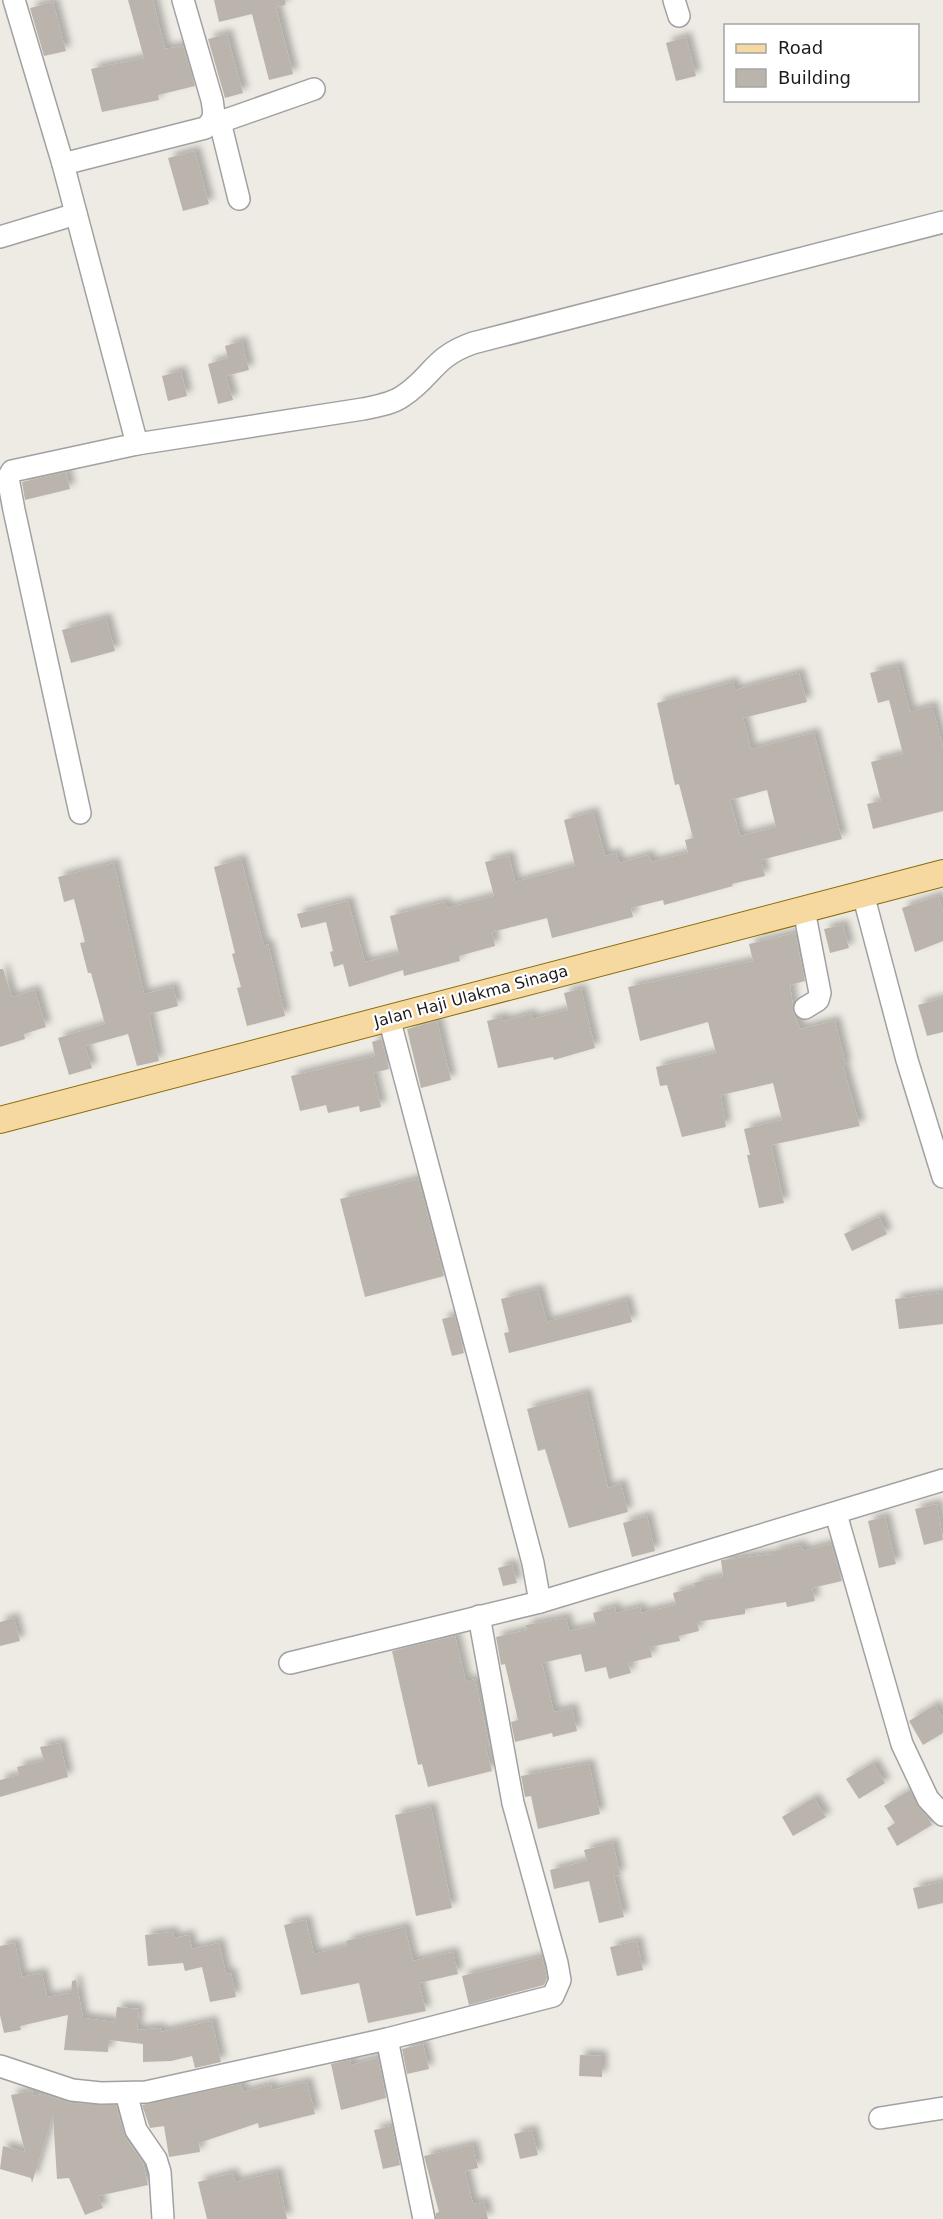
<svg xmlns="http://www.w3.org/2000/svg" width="943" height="2219" viewBox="0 0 943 2219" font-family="'DejaVu Sans',sans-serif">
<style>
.building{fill:#bab4ad;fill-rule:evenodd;filter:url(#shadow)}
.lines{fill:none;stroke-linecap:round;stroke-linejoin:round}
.minor-casing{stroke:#a1a1a1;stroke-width:24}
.major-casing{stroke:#8c6d0a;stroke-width:28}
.minor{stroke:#fff;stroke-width:21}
.major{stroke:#f5d9a1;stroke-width:26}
.labels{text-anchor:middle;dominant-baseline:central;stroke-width:4.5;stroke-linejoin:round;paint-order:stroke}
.street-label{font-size:16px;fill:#1d1d1d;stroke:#fff}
</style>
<defs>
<filter id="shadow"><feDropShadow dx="5.5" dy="-5.5" stdDeviation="3" flood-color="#0004"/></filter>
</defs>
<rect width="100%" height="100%" fill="#eeebe4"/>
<g class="building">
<polygon points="128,0 153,0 165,49 183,46 195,86 158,95 159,100 102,112 91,69 144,58"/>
<polygon points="214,0 285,0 285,5 276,7 293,74 269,80 252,14 219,22"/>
<polygon points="53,2 66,51 44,56 30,8"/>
<polygon points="227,34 243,93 225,98 208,39"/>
<polygon points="686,37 696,76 676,81 666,43"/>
<polygon points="195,151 209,204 183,211 168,158"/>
<polygon points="242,341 249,370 226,376 233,400 218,404 208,364 228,358 225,346"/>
<polygon points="181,371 187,396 168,401 162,376"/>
<polygon points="66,472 70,489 25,500 22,482"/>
<polygon points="106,618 115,651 71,663 62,630"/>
<polygon points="898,666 910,712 932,706 943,747 943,811 873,829 867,804 881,801 871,762 903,754 889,700 878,703 870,673"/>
<path d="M799 673 807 702 743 718 751 749 814 733 842 839 761 860 765 876 732 884 733 886 664 905 663 900 631 908 633 917 552 938 547 918 492 932 495 946 459 956 460 961 404 976 403 970 349 987 343 964 334 967 330 952 333 951 326 922 301 928 297 914 348 901 365 962 399 954 390 916 445 902 447 908 494 896 485 862 509 856 515 882 575 866 564 820 593 812 605 856 616 853 619 863 649 855 651 862 688 853 685 840 693 838 679 784 675 785 657 703 733 682 735 690ZM767 790 776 827 740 836 730 800Z"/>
<polygon points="241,859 264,946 268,944 285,1016 247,1026 237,988 241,987 232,954 235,953 214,867"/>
<polygon points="114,863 144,994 173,987 178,1006 149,1014 159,1061 137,1066 128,1034 85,1046 92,1068 69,1075 58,1038 105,1024 91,973 88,973 80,943 85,942 74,899 64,902 58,877"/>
<polygon points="938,896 943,911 943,941 915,952 902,908"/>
<polygon points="843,925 849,948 830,953 824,929"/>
<polygon points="795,933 805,981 790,985 794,1014 800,1029 835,1021 846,1066 843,1066 860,1126 771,1145 784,1203 759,1208 747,1155 750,1155 744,1129 782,1120 773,1083 721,1095 726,1127 682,1137 667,1085 660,1086 656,1067 716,1053 708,1022 640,1041 628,987 753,961 749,944"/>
<polygon points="0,969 3,969 12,997 35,990 46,1027 24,1034 25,1039 0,1047"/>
<polygon points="581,989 595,1048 554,1060 553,1057 498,1068 487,1021 503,1017 503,1021 531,1014 532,1019 568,1010 564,993"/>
<polygon points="943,998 943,1032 927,1036 918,1005"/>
<polygon points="437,1021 451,1080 421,1088 407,1029"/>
<polygon points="381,1039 389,1069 373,1073 381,1107 360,1112 359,1106 328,1113 326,1105 300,1111 291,1076 375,1056 372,1042"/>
<polygon points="418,1179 444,1276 365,1297 340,1199"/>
<polygon points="879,1217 887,1234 852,1251 844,1234"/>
<polygon points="538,1289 547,1322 626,1300 632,1322 509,1353 504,1333 509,1332 501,1299"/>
<polygon points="943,1293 943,1324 899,1329 895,1299"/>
<polygon points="455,1316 464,1353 452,1356 442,1319"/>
<polygon points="586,1393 608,1488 621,1484 628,1512 569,1528 545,1449 538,1451 527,1409"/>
<polygon points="937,1504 943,1540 924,1545 915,1509"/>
<polygon points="647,1516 655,1551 632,1557 623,1523"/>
<polygon points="885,1517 896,1564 879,1568 868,1521"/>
<polygon points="831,1544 842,1581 812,1588 815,1601 787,1607 786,1602 745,1609 745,1614 697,1622 699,1631 679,1636 680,1641 650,1647 652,1657 628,1663 631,1673 609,1679 606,1667 585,1672 581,1654 542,1663 554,1712 572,1708 577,1731 553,1737 552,1733 515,1742 511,1722 518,1720 505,1664 501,1665 496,1637 527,1630 526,1625 566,1618 569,1631 596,1625 593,1613 615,1607 616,1613 640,1607 641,1613 676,1605 673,1593 695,1587 694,1583 723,1576 721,1560 774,1554 774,1551 801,1545 803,1551"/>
<polygon points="512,1564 517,1583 503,1586 498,1568"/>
<polygon points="14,1618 20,1641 0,1646 0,1622"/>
<polygon points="455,1636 466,1682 475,1679 490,1748 486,1748 492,1771 428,1787 422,1764 418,1765 392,1651"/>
<polygon points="935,1705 943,1718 943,1733 923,1745 909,1721"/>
<polygon points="60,1743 68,1777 0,1797 0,1780 19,1775 17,1767 44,1761 40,1747"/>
<polygon points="873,1763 885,1783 859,1799 846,1779"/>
<polygon points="589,1764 600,1814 538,1829 531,1796 525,1797 521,1776"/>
<polygon points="910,1790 932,1825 897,1846 887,1828 895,1823 884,1806"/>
<polygon points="814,1798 826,1817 793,1836 782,1817"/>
<polygon points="431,1807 452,1908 416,1916 395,1815"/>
<polygon points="613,1843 620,1875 614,1876 624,1917 599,1923 589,1881 554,1889 550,1870 587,1861 584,1850"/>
<polygon points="943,1882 943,1903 918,1909 913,1888"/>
<polygon points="306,1920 314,1954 347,1946 346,1941 405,1927 413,1961 453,1952 458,1974 419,1983 426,2011 368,2023 359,1983 301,1995 284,1925"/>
<polygon points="173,1932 174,1938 189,1935 192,1949 219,1943 226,1974 231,1973 236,1997 210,2002 202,1967 185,1971 183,1963 148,1966 145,1935"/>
<polygon points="637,1941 643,1970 617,1976 610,1947"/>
<polygon points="15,1943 22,1977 42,1973 47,1997 71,1993 72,1981 76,1980 83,2018 115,2022 117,2007 139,2009 137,2030 160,2028 161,2032 212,2021 221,2062 195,2068 192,2056 171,2061 143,2062 143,2044 109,2040 108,2052 64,2050 68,2015 20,2026 21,2030 4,2033 0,2015 0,1946"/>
<polygon points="542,1957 547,1978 544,1985 469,2005 462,1976"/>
<polygon points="423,2044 429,2069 407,2074 402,2049"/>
<polygon points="580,2055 602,2056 602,2077 579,2076"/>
<polygon points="378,2058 386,2098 341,2110 331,2064 350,2060 351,2065"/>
<polygon points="307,2082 315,2114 259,2128 258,2123 199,2143 200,2152 169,2157 164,2126 150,2128 142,2105 240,2084 243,2092 271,2085 272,2090"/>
<polygon points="32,2091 33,2096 43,2094 71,2103 116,2105 125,2137 143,2163 148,2185 98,2196 103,2208 85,2215 69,2178 57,2179 53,2115 32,2183 31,2178 0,2169 3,2146 25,2152 11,2095"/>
<polygon points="392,2126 400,2165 383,2169 374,2130"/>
<polygon points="532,2130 538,2155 520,2159 514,2134"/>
<polygon points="473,2145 478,2168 465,2171 473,2204 484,2202 488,2219 436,2219 436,2213 439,2212 424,2156"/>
<polygon points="277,2172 287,2219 207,2219 198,2182 233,2173 235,2182"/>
</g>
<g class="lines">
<defs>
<g id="minor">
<polyline points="14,0 63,164 137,444"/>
<polyline points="674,0 679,16"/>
<polyline points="214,113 220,122 239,199"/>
<polyline points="220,122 314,89"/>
<path d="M63 164 205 128C216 119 214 112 212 100L183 0"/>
<polyline points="0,237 76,214"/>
<path d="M80 813 14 510 8 478 12 471 137 444 363 409C377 406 392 404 403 396 433 376 433 357 473 343L943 222"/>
<polyline points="863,894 907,1060 943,1177"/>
<polyline points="804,910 820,993 818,1000 805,1008"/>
<polyline points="836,1514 902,1744 928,1799 943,1815"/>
<polyline points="540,1602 943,1480"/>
<polyline points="290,1663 540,1602 533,1563 389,1018"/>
<polyline points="387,2039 424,2219"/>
<polyline points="0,2066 72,2090 101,2093 146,2092 387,2039 553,1996 560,1980 557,1963 513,1803 479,1616"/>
<polyline points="126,2093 136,2130 156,2159 160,2172 163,2219"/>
<polyline points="880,2118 943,2108"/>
</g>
<polyline id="major" points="0,1120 943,873"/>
</defs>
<use href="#minor" class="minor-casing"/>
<use href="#major" class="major-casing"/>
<use href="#minor" class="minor"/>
<use href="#major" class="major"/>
</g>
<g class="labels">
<g class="street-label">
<text transform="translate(471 996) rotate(-15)">Jalan Haji Ulakma Sinaga</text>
</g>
</g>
<rect x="724" y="24" width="195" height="78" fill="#ffffff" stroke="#a5a5a5" stroke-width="1.5"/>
<rect x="736" y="44" width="30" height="9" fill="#f5d9a1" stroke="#a5a5a5" stroke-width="1.5"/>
<text x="778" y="54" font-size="18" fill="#1d1d1d">Road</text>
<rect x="736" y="69" width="30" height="18" fill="#bab4ad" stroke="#a5a5a5" stroke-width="1.5"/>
<text x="778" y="84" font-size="18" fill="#1d1d1d">Building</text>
</svg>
